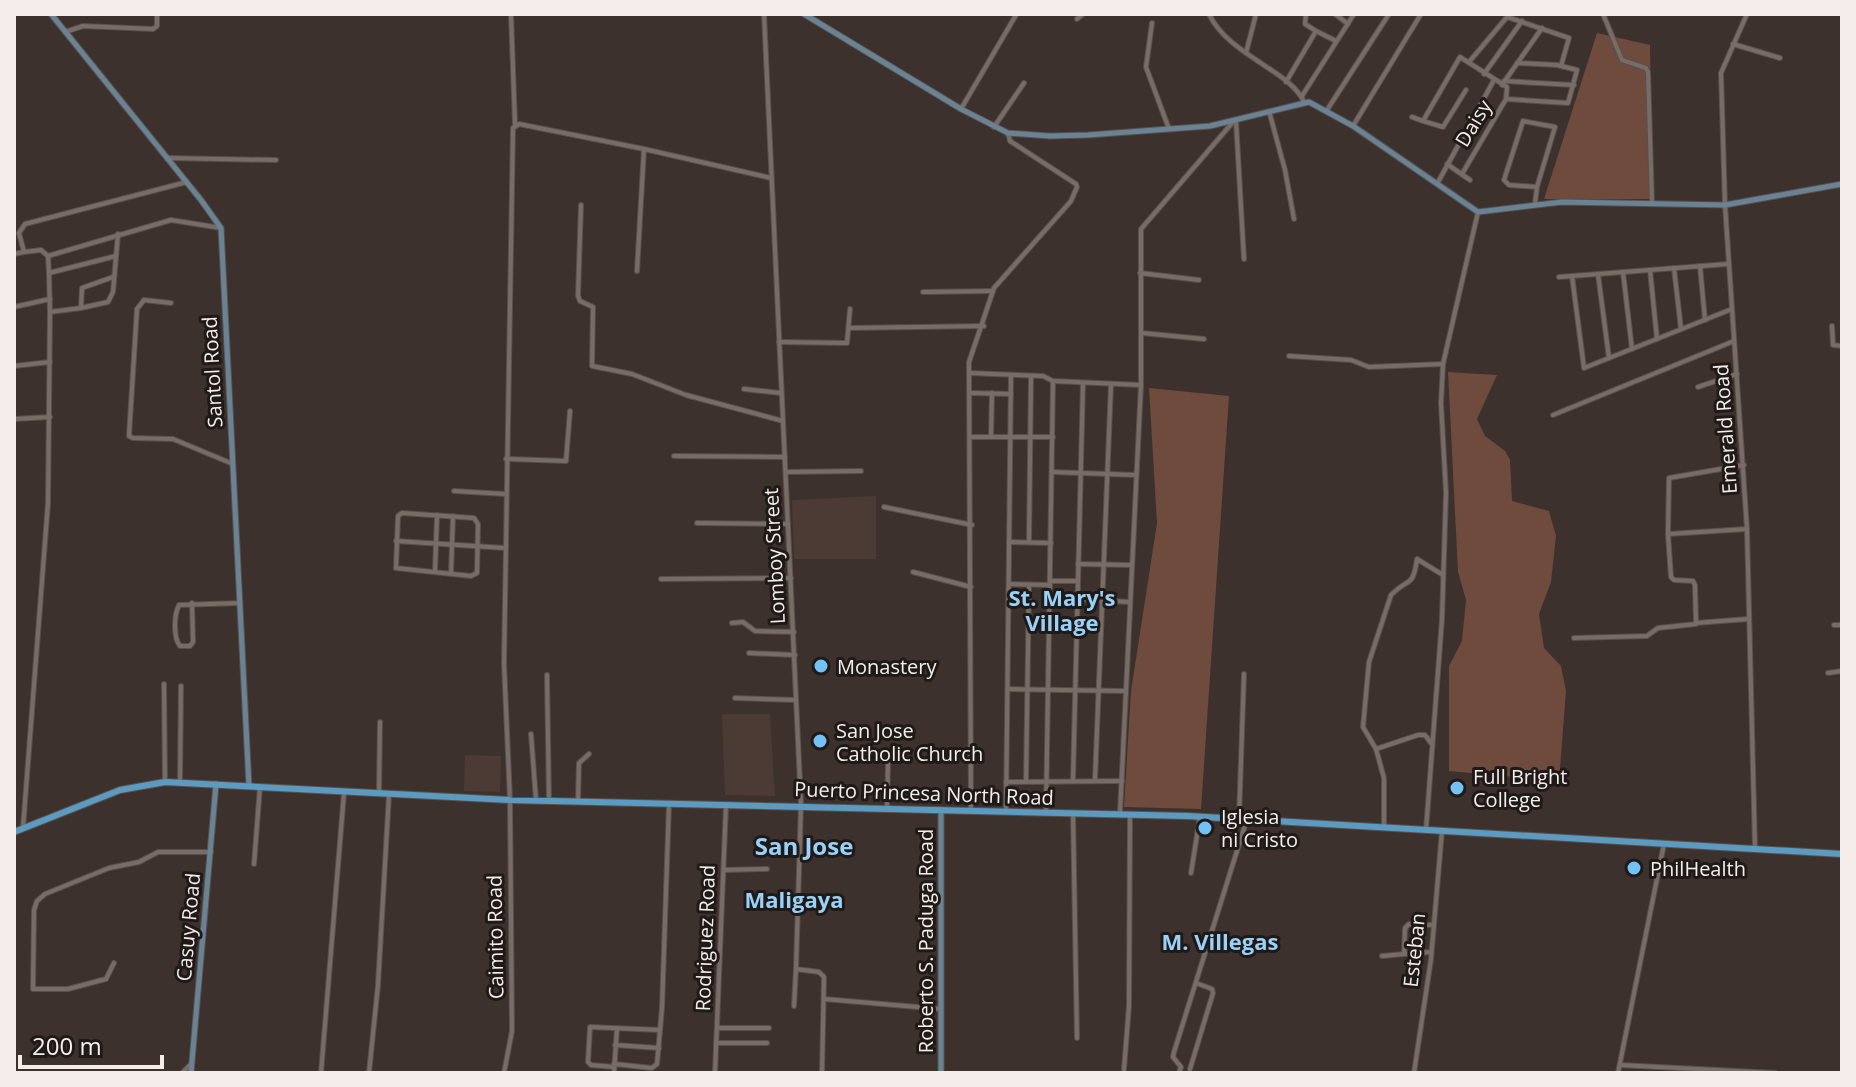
<svg xmlns="http://www.w3.org/2000/svg" width="1856" height="1087" viewBox="0 0 1856 1087" font-family="'Open Sans',sans-serif">
<style>
.built{fill:#4b3b34}
.green{fill:#6e4b3c}
.lines{fill:none;stroke-linecap:round;stroke-linejoin:round}
.street-casing{stroke:#59504c;stroke-width:6}
.secondary-casing{stroke:#59504c;stroke-width:7}
.primary-casing{stroke:#59504c;stroke-width:8}
.street{stroke:#786c67;stroke-width:4}
.secondary{stroke:#698394;stroke-width:5}
.primary{stroke:#5b9ac1;stroke-width:6}
.poi-dot{fill:#73c1f5;stroke:#1f1a18;stroke-width:3}
.labels{text-anchor:middle;dominant-baseline:central;stroke-width:6;stroke-linejoin:round;paint-order:stroke}
.street-label{font-size:20px;fill:#f4edea;stroke:#1f1a18}
.poi-label{font-size:20px;fill:#f4edea;stroke:#1f1a18;text-anchor:start}
.neighbourhood-label{font-size:22px;font-weight:bold;fill:#99d1f9;stroke:#1f1a18}
.quarter-label{font-size:24px;font-weight:bold;fill:#99d1f9;stroke:#1f1a18}
</style>
<rect width="100%" height="100%" fill="#3c312d"/>
<g class="built">
<polygon points="876,496 876,559 794,559 792,500"/>
<polygon points="722,714 770,714 775,796 725,795"/>
<polygon points="465,755 501,756 500,792 464,791"/>
</g>
<g class="green">
<polygon points="1597,33 1650,45 1652,199 1544,199"/>
<polygon points="1448,372 1497,375 1477,419 1485,436 1505,451 1510,460 1512,501 1549,511 1556,536 1551,582 1539,614 1544,648 1561,666 1566,691 1559,781 1449,771 1449,666 1462,641 1466,600 1458,572"/>
<polygon points="1149,388 1229,396 1201,809 1124,807 1131,691 1157,523"/>
</g>
<g class="lines">
<defs>
<g id="street">
<polyline points="511,14 515,124"/>
<polyline points="764,14 801,805 796,969 819,972 824,977 822,1073"/>
<path d="M1209 14C1228 55 1291 71 1304 102"/>
<polyline points="1306,14 1305,24 1316,31"/>
<polyline points="1335,14 1348,24"/>
<polyline points="1603,14 1622,60 1646,68 1648,72 1652,203"/>
<polyline points="1747,14 1721,73 1725,205 1747,529 1755,848"/>
<polyline points="1077,19 1083,14"/>
<polyline points="1152,23 1146,67 1169,129"/>
<polyline points="65,32 83,26 153,29 157,26 157,14"/>
<polyline points="1733,44 1780,58"/>
<polyline points="1246,53 1256,14"/>
<polyline points="1469,62 1507,17 1569,38 1561,66"/>
<polyline points="1484,74 1522,21"/>
<polyline points="1504,81 1574,85"/>
<polyline points="1286,82 1316,31 1336,41"/>
<polyline points="1502,85 1542,28"/>
<polyline points="1302,96 1354,14"/>
<polyline points="961,109 1016,15"/>
<polyline points="1327,110 1389,14"/>
<polyline points="1269,111 1285,170 1294,219"/>
<polyline points="1412,117 1423,121 1460,57 1507,87 1506,99"/>
<polyline points="1236,121 1244,259"/>
<polyline points="1423,121 1443,127 1466,90"/>
<polyline points="1353,126 1421,14"/>
<polyline points="994,127 1024,83"/>
<polyline points="168,158 276,160"/>
<polyline points="1447,164 1470,180"/>
<polyline points="1462,174 1506,99 1568,103 1577,70 1557,65 1517,63"/>
<polyline points="187,182 25,224 19,233 24,252 41,250 48,256 171,220 221,228"/>
<polyline points="1437,184 1494,80"/>
<polyline points="1535,204 1537,187 1555,127 1523,121 1504,180 1509,185 1537,187"/>
<polyline points="581,205 578,296 580,301 593,307 592,366 632,374 686,395 783,421"/>
<polyline points="14,254 24,252"/>
<polyline points="48,256 49,273"/>
<polyline points="1700,266 1705,320"/>
<polyline points="1674,268 1681,329"/>
<polyline points="1650,270 1657,339"/>
<polyline points="637,271 644,149"/>
<polyline points="1623,272 1632,349"/>
<polyline points="1140,273 1199,280"/>
<polyline points="1598,274 1609,358"/>
<polyline points="1572,276 1584,368 1732,309"/>
<polyline points="1559,277 1728,264"/>
<polyline points="923,292 993,291"/>
<polyline points="171,303 144,300 137,309 129,436 133,438 173,439 233,464"/>
<polyline points="14,307 50,299"/>
<polyline points="81,308 82,288 113,277"/>
<polyline points="50,312 49,273 116,256"/>
<polyline points="1832,326 1833,345 1842,346"/>
<polyline points="849,328 984,326"/>
<polyline points="1142,333 1204,339"/>
<polyline points="779,342 847,343 850,309"/>
<polyline points="1289,356 1351,360 1369,367 1443,364"/>
<polyline points="14,366 50,362"/>
<polyline points="970,373 1043,376 1053,381 1141,385"/>
<polyline points="1698,387 1737,374"/>
<polyline points="744,389 781,393"/>
<polyline points="970,393 1011,394"/>
<polyline points="1553,415 1734,341"/>
<polyline points="14,419 50,417"/>
<polyline points="971,437 1053,437"/>
<polyline points="991,437 992,393"/>
<polyline points="674,456 785,457"/>
<polyline points="506,459 566,461 570,411"/>
<polyline points="1744,465 1669,478 1668,534 1671,577 1674,580 1693,581 1695,585 1696,623 1748,619"/>
<polyline points="786,472 861,471"/>
<polyline points="1052,472 1136,475"/>
<polyline points="454,491 505,494"/>
<polyline points="884,507 972,525"/>
<polygon points="402,513 474,518 478,524 477,573 471,576 396,568 398,516"/>
<polyline points="697,523 788,524"/>
<polyline points="1668,534 1747,529"/>
<polyline points="396,541 505,548"/>
<polyline points="1009,542 1051,543"/>
<polyline points="1029,542 1031,377"/>
<polyline points="1078,564 1131,565"/>
<polyline points="435,572 437,515"/>
<polyline points="913,572 971,587"/>
<polyline points="451,574 453,516"/>
<polyline points="661,579 791,578"/>
<polyline points="1050,581 1077,581"/>
<polyline points="1009,584 1050,585"/>
<polyline points="1077,599 1129,602"/>
<path d="M192 603 193 642 190 646H180C173 637 174 615 179 605L240 603"/>
<polyline points="732,623 743,622 755,631 794,632"/>
<polyline points="1834,625 1842,625"/>
<polyline points="1574,638 1647,636 1658,628 1696,624"/>
<polyline points="749,653 795,655"/>
<polyline points="1828,673 1842,671"/>
<polyline points="547,675 549,801"/>
<polyline points="164,684 165,782"/>
<polyline points="1008,689 1126,691"/>
<polyline points="735,698 796,700"/>
<polyline points="531,734 536,800"/>
<polyline points="1376,749 1418,735 1425,735 1431,743"/>
<polyline points="1073,780 1083,383"/>
<polyline points="1095,780 1111,384"/>
<polyline points="1026,781 1029,585"/>
<polyline points="180,782 181,686"/>
<polyline points="1006,782 1122,781"/>
<polyline points="379,793 380,722"/>
<polyline points="578,801 579,763 589,754"/>
<polyline points="887,808 888,763"/>
<polyline points="971,810 969,362 994,288 1071,201 1077,187 1076,184 1010,141 1008,133"/>
<polyline points="1006,811 1011,375"/>
<polyline points="1046,812 1053,381"/>
<polyline points="1073,813 1077,1038"/>
<polyline points="1120,813 1141,385 1141,229 1233,122"/>
<polyline points="1239,818 1244,674"/>
<path d="M1384 827V778L1376 749 1363 727 1369 662 1391 595C1408 577 1413 589 1417 559L1443 575"/>
<polyline points="23,828 48,503 50,312 81,308 108,302 113,292 118,234"/>
<polyline points="1426,830 1442,619 1446,493 1441,403 1443,364 1478,212"/>
<polyline points="254,864 260,787"/>
<polyline points="724,870 767,869"/>
<polyline points="1191,873 1200,816"/>
<polyline points="1431,952 1404,954 1405,928 1409,924 1433,925"/>
<polyline points="1382,956 1404,954"/>
<polyline points="114,963 106,979 68,989 33,989 34,910 37,901 45,894 109,868 139,862 158,852 211,852"/>
<polyline points="824,999 941,1009"/>
<polyline points="794,1006 796,969"/>
<polyline points="717,1028 769,1028"/>
<polyline points="716,1043 767,1043"/>
<polyline points="615,1045 659,1048"/>
<polyline points="614,1064 652,1068 657,1064 662,1008 669,804"/>
<polyline points="1620,1065 1775,1073"/>
<polyline points="614,1067 591,1065 588,1062 590,1027 660,1030"/>
<polyline points="1124,1069 1129,1006 1130,815"/>
<polyline points="1190,1069 1213,993 1212,989 1196,983"/>
<polyline points="182,1073 192,1063"/>
<polyline points="321,1073 344,793"/>
<polyline points="369,1073 378,985 389,795"/>
<polyline points="504,1073 512,1031 510,800 504,663 513,128 519,124 644,149 771,178"/>
<polyline points="614,1073 617,1028"/>
<polyline points="715,1073 726,805"/>
<polyline points="1179,1073 1181,1067 1173,1057 1174,1052 1247,819"/>
<polyline points="1414,1073 1431,959 1442,831"/>
<polyline points="1618,1073 1664,844"/>
</g>
<g id="secondary">
<polyline points="51,14 201,200 221,228 249,786"/>
<polyline points="804,14 961,109 1008,133 1050,136 1088,135 1210,126 1309,102 1353,126 1478,212 1562,202 1725,205 1842,184"/>
<polyline points="191,1073 216,784"/>
<polyline points="941,1073 941,810"/>
</g>
<polyline id="primary" points="14,832 120,790 165,782 510,800 1188,816 1842,854"/>
</defs>
<use href="#street" class="street-casing"/>
<use href="#secondary" class="secondary-casing"/>
<use href="#primary" class="primary-casing"/>
<use href="#street" class="street"/>
<use href="#secondary" class="secondary"/>
<use href="#primary" class="primary"/>
</g>
<g class="poi-dot">
<circle cx="821" cy="666" r="8"/>
<circle cx="820" cy="741" r="8"/>
<circle cx="1457" cy="788" r="8"/>
<circle cx="1205" cy="828" r="8"/>
<circle cx="1634" cy="868" r="8"/>
</g>
<g class="labels">
<g class="street-label">
<text transform="translate(1473 123) rotate(-59)">Daisy</text>
<text transform="translate(212 372) rotate(-93)">Santol Road</text>
<text transform="translate(1725 429) rotate(-94)">Emerald Road</text>
<text transform="translate(774 556) rotate(-93)">Lomboy Street</text>
<text transform="translate(924 793) rotate(2)">Puerto Princesa North Road</text>
<text transform="translate(188 927) rotate(-85)">Casuy Road</text>
<text transform="translate(495 937) rotate(-91)">Caimito Road</text>
<text transform="translate(705 938) rotate(-88)">Rodriguez Road</text>
<text transform="translate(925 941) rotate(-90)">Roberto S. Paduga Road</text>
<text transform="translate(1414 950) rotate(-84)">Esteban</text>
</g>
<g class="poi-label">
<text x="837" y="666">Monastery</text>
<text x="836" y="730">San Jose<tspan x="836" dy="23">Catholic Church</tspan></text>
<text x="1473" y="776">Full Bright<tspan x="1473" dy="23">College</tspan></text>
<text x="1221" y="816">Iglesia<tspan x="1221" dy="23">ni Cristo</tspan></text>
<text x="1650" y="868">PhilHealth</text>
</g>
<g class="neighbourhood-label">
<text x="1062" y="597">St. Mary's<tspan x="1062" dy="25">Village</tspan></text>
<text x="794" y="899">Maligaya</text>
<text x="1220" y="941">M. Villegas</text>
</g>
<g class="quarter-label">
<text x="804" y="845">San Jose</text>
</g>
</g>
<rect width="1856" height="1087" fill="none" stroke="#f4edea" stroke-width="32"/>
<path d="M20 1055v12h142v-12" fill="none" stroke="#f4edea" stroke-width="4"/>
<text x="32" y="1055" font-size="24" fill="#f4edea" stroke="#1f1a18" stroke-width="6" paint-order="stroke">200 m</text>
</svg>
